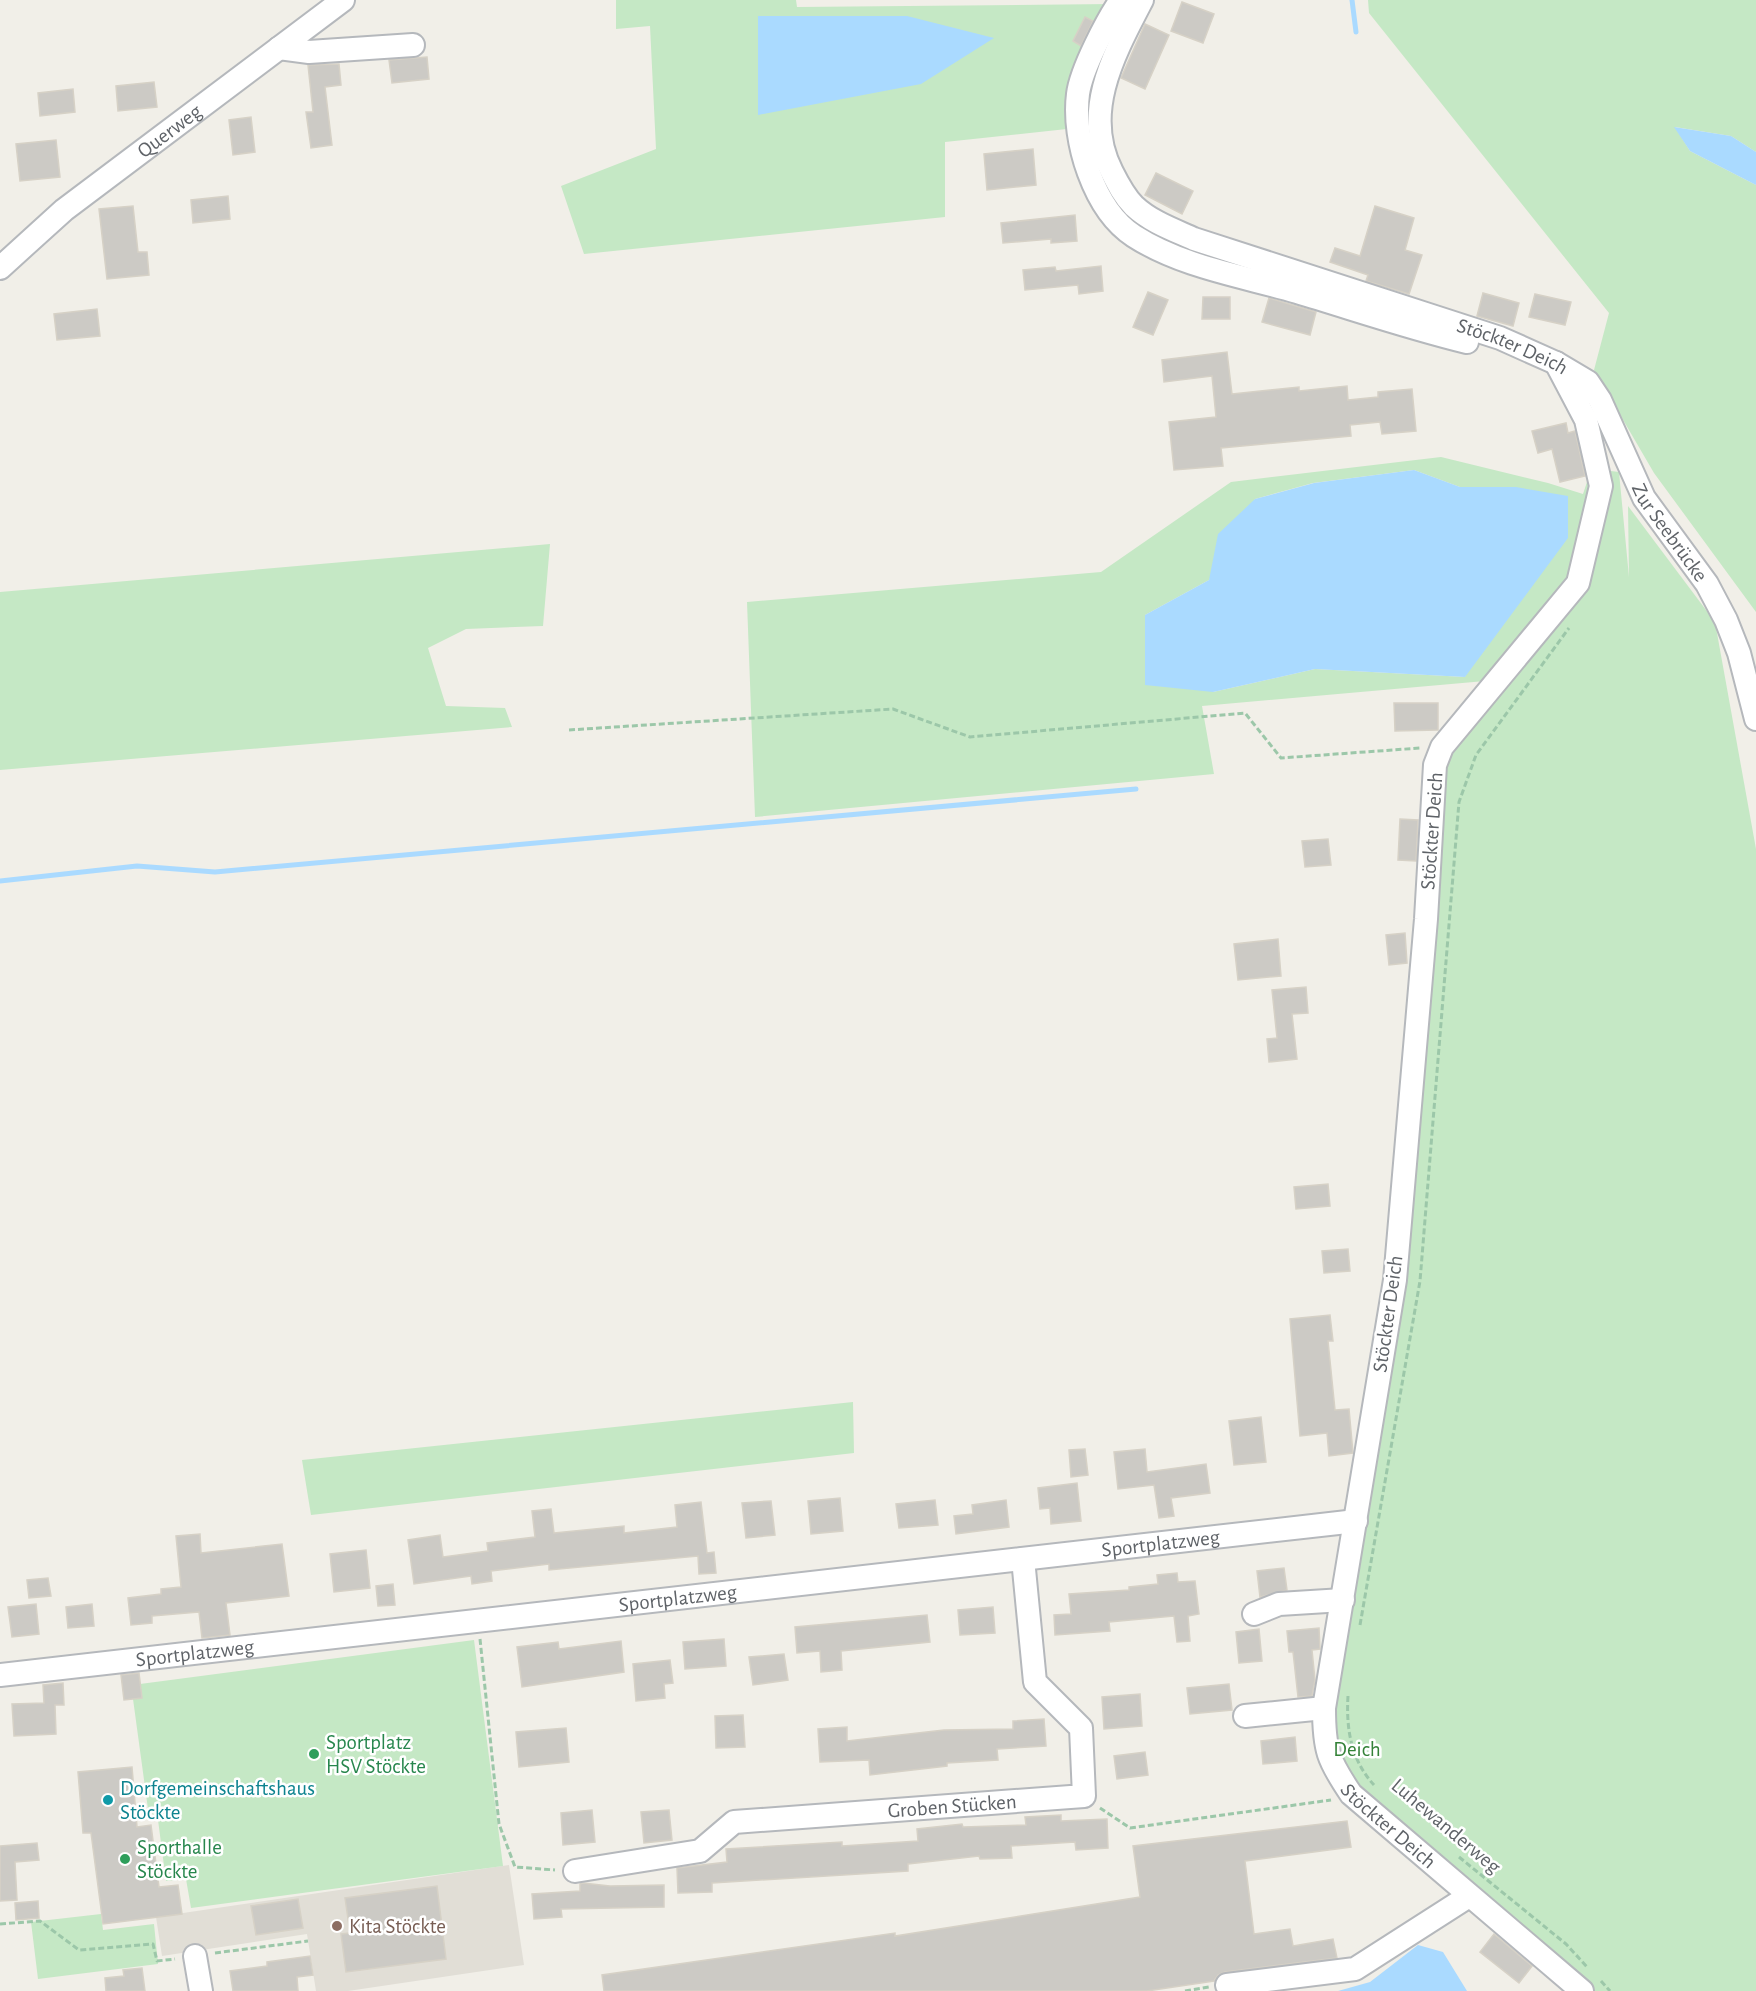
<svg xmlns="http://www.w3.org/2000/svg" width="1756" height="1991" viewBox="0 0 1756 1991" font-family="'Alegreya Sans',sans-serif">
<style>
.education{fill:#e1ded6}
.green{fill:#c5e8c5;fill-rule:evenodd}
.water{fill:#aadaff}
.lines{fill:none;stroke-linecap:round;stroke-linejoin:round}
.stream{stroke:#aadaff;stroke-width:5}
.building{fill:#cccac5;stroke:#d6d1c6;stroke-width:1.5}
.minor-casing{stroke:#b5b8bc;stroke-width:26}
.path{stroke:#9cc7a9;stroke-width:3;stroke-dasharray:6 3;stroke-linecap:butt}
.minor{stroke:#fff;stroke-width:22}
.leisure-dot{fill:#2e9e5b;stroke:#fff;stroke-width:2}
.culture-dot{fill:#0f9aa8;stroke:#fff;stroke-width:2}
.education-dot{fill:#8d6e63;stroke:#fff;stroke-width:2}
.labels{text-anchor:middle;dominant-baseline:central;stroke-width:5;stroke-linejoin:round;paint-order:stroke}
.street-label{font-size:21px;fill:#5f6368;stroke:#fff}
.leisure-label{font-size:21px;fill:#27864d;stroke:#fff;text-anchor:start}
.park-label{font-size:21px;fill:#348238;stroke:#fff}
.culture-label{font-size:21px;fill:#0d838f;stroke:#fff;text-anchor:start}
.education-label{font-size:21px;fill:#785e54;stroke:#fff;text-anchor:start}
</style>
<rect width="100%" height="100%" fill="#f1efe8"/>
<polygon class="education" points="509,1865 524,1965 348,1991 316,1991 307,1934 162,1956 156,1917"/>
<g class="green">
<polygon points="616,0 796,0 797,7 1112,4 1076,128 945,142 945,217 584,254 561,186 656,149 650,26 616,29"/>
<polygon points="1368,0 1756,0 1756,152 1731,136 1675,127 1690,151 1756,185 1756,612 1654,473 1594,370 1609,313 1369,13"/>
<path d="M1441 457 1548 483 1583 494 1589 476 1603 470 1619 472 1629 577 1628 506 1715 622 1756 849V1991H1578L1341 1796 1318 1758 1317 1721 1386 1297 1431 756 1485 681 1202 706 1214 774 755 817 747 602 1101 572 1231 482ZM1414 470 1460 487H1516L1465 677 1315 669 1213 692 1145 615 1209 580 1255 499 1313 483Z"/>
<polygon points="550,544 543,626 466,629 428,648 446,706 505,708 512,727 0,770 0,592"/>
<polygon points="853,1402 854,1453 311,1515 302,1460"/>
<polygon points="474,1640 503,1866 191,1908 186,1879 166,1881 158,1820 148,1809 133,1699 142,1698 140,1684"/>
<polygon points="101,1914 103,1930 154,1924 158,1964 38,1979 31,1922"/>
</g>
<g class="water">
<polygon points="758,16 907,16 994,38 921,84 758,115"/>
<polygon points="1674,127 1731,136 1756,152 1756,185 1690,151"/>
<polygon points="1414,470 1460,487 1516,487 1568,496 1568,538 1465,677 1315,669 1213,692 1145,685 1145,615 1209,580 1218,534 1255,499 1314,483"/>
<polygon points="1418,1945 1443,1952 1467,1991 1338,1991 1370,1982"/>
</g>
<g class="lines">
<g class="stream">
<polyline points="1352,0 1356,32"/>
<polyline points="0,881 137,866 215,872 1136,789"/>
</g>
</g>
<g class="building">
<polygon points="1182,2 1214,14 1203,43 1171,31"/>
<polygon points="1085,17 1093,21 1081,46 1073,41"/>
<polygon points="1145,24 1169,35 1145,89 1121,78"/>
<polygon points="427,57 429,79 392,83 389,60"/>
<polygon points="339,64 341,85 325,87 332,145 311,148 306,112 313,112 308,65"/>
<polygon points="154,82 157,107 118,111 116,86"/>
<polygon points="73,89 75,112 40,116 38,93"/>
<polygon points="251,117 255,152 233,155 229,120"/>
<polygon points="56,140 60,177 20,181 16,144"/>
<polygon points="1033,149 1036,185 987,190 984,154"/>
<polygon points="1156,173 1193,191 1182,214 1145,195"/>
<polygon points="228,196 230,219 193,223 191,200"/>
<polygon points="133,206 138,252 147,252 149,275 107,279 99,209"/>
<polygon points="1375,206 1414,218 1405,250 1422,255 1409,294 1366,281 1368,275 1330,262 1335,248 1360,256"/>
<polygon points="1075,215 1077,241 1051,243 1051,239 1003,243 1001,223"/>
<polygon points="1101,266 1103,291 1079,294 1078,285 1025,290 1023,270 1055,267 1056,271"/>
<polygon points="1148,292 1168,300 1153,335 1133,327"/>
<polygon points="1483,293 1519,303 1513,326 1477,316"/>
<polygon points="1535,294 1571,302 1565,325 1529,317"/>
<polygon points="1203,297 1230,297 1230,319 1202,319"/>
<polygon points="1269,298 1316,312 1310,335 1262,322"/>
<polygon points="97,309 100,336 57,340 54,314"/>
<polygon points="1227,352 1232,394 1299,387 1299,391 1347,386 1348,400 1378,397 1378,392 1412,389 1416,431 1382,434 1380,422 1350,425 1351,436 1221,448 1223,466 1174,470 1169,422 1216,417 1212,376 1164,382 1162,360"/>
<polygon points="1566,423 1568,433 1575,431 1585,476 1560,482 1552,449 1538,453 1532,431"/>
<polygon points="1394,703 1438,703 1438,730 1395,731"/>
<polygon points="1400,819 1418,820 1416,861 1398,860"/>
<polygon points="1328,839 1331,865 1305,867 1302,841"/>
<polygon points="1405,933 1407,963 1389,965 1386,935"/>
<polygon points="1278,939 1281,976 1238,980 1234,944"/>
<polygon points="1306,987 1308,1013 1292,1014 1297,1059 1269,1062 1267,1039 1277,1038 1272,990"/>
<polygon points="1328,1184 1330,1206 1296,1209 1294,1187"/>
<polygon points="1348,1249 1350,1271 1324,1273 1322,1251"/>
<polygon points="1330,1315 1333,1341 1328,1341 1335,1410 1349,1409 1353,1453 1329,1456 1327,1433 1300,1436 1290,1319"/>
<polygon points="1261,1417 1266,1462 1234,1465 1229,1421"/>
<polygon points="1085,1449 1088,1475 1071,1477 1069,1450"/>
<polygon points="1145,1449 1147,1472 1206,1464 1210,1493 1171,1498 1174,1516 1159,1518 1154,1485 1118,1489 1114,1452"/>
<polygon points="1077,1483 1081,1521 1051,1524 1050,1508 1040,1509 1038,1488"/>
<polygon points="840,1498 843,1531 811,1534 808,1501"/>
<polygon points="935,1500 938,1525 899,1528 896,1504"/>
<polygon points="1006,1500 1009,1527 956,1534 954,1516 973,1514 972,1505"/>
<polygon points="771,1501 775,1535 746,1538 742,1503"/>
<polygon points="701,1502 707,1553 714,1552 716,1573 699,1574 698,1556 549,1570 549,1564 491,1571 492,1581 472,1584 471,1576 414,1584 408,1540 440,1535 443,1557 488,1551 487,1543 535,1537 532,1511 551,1509 554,1533 624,1526 624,1533 677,1527 675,1505"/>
<polygon points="200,1534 201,1553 282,1544 289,1596 226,1603 230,1635 202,1638 199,1612 152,1616 152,1623 131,1625 128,1598 161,1594 161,1589 181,1587 176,1536"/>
<polygon points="366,1550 370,1588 334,1592 330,1554"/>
<polygon points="1284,1568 1287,1590 1260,1597 1257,1571"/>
<polygon points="1177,1573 1178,1582 1195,1581 1199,1614 1188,1616 1190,1641 1177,1642 1174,1616 1109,1622 1110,1631 1055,1635 1054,1615 1071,1614 1069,1594 1129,1590 1129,1587 1158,1584 1157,1575"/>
<polygon points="48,1578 51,1596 29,1598 27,1580"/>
<polygon points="393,1584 395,1605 378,1606 376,1586"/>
<polygon points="36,1604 39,1634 12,1637 8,1607"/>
<polygon points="92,1604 94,1626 68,1628 66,1607"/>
<polygon points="993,1607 995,1633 960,1635 958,1610"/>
<polygon points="927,1615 930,1642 841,1651 842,1670 821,1672 820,1651 797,1653 795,1627"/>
<polygon points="1319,1628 1320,1649 1312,1650 1315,1680 1312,1696 1298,1697 1293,1652 1289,1652 1287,1631"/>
<polygon points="1259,1629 1262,1661 1239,1663 1236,1632"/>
<polygon points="724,1639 726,1666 685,1669 683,1642"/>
<polygon points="621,1641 624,1672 522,1687 517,1647 558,1642 559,1649"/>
<polygon points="784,1654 788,1680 753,1685 749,1657"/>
<polygon points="670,1660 673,1683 664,1684 665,1698 636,1701 633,1664"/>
<polygon points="139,1673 142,1698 124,1700 121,1675"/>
<polygon points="63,1683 64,1705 55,1705 56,1734 14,1736 12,1704 44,1703 43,1685"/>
<polygon points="1229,1684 1232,1710 1190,1714 1187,1688"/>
<polygon points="1140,1694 1142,1726 1104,1729 1102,1697"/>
<polygon points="743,1715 745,1747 716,1748 715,1716"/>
<polygon points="1044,1719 1046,1746 997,1749 998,1760 947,1763 947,1766 870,1775 869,1760 820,1762 818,1729 847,1727 847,1741 944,1730 1013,1729 1013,1721"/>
<polygon points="566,1728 569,1762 519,1767 516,1732"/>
<polygon points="1295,1737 1297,1761 1263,1764 1261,1741"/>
<polygon points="1145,1752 1148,1775 1117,1779 1114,1756"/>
<polygon points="132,1767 137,1827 151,1825 159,1887 178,1885 182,1914 103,1924 91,1833 83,1833 78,1772"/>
<polygon points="592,1810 595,1842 563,1845 561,1813"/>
<polygon points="669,1810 672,1840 644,1843 641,1812"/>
<polygon points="1061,1815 1061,1821 1107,1819 1108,1848 1076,1850 1075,1842 1011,1846 1012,1858 980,1859 979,1856 908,1864 908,1871 712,1883 712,1892 678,1893 677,1868 727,1862 726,1849 842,1842 842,1846 918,1841 917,1829 962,1824 963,1827 1026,1825 1025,1817"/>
<polygon points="1347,1821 1351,1847 1245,1861 1254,1934 1290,1929 1293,1946 1333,1939 1337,1958 1225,1972 1218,1975 1214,1981 1147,1991 604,1991 602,1975 895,1933 895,1936 1140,1897 1133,1846"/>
<polygon points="37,1843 39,1860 15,1862 17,1900 0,1901 0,1846"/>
<polygon points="583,1883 610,1886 664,1885 664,1907 561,1909 562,1917 534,1919 532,1894 580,1891 580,1884"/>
<polygon points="437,1886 446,1959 346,1972 341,1934 350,1933 345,1898"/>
<polygon points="298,1899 303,1928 256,1935 251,1906"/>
<polygon points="38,1901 39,1918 16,1920 15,1903"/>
<polygon points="1494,1934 1532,1966 1519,1983 1480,1952"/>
<polygon points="310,1956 313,1975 297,1977 298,1991 233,1991 230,1971 267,1966 267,1962"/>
<polygon points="142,1968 145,1991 106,1991 105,1978 124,1976 123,1970"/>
</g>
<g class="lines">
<defs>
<g id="minor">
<path d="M1121 0C1107 20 1081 70 1078 94 1072 140 1094 210 1134 236 1182 267 1243 276 1297 292 1354 309 1409 328 1467 342"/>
<path id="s1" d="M1142 0C1114 54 1081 113 1112 172 1118 184 1124 196 1134 206 1151 222 1174 230 1194 239L1500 338 1556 363 1588 382 1600 400 1644 498 1707 584 1726 620 1739 653 1756 719"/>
<polyline points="279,48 309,52 413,45"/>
<path id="s2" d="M0 268 64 210 343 0"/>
<path id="s3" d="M1556 363 1586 420 1601 486 1578 583 1442 747 1435 765 1426 919 1395 1280 1324 1708C1324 1750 1328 1760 1351 1794L1582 1991"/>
<polyline points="1254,1614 1279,1604 1343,1600"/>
<path id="s4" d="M0 1675 1356 1521"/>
<polyline points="1245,1716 1324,1708"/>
<path id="s5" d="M575 1871 700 1851 734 1822 1084 1796 1081 1728 1035 1682 1023 1559"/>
<polyline points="195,1956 201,1991"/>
<polyline points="1227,1985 1355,1969 1469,1896"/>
</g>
</defs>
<use href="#minor" class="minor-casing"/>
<g class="path">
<polyline points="569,730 893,709 970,737 1245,713 1281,758 1420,748"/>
<polyline points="1360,1625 1420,1281 1459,802 1476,755 1569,628"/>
<polyline points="480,1639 499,1824 515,1867 555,1870"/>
<path d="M1348 1696C1346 1729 1351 1760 1374 1785"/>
<polyline points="1100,1808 1130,1828 1331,1800"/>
<polyline points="1459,1857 1566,1944 1588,1968"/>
<polyline points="0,1924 40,1921 79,1950 153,1944 157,1961 175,1959"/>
<polyline points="215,1953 308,1941"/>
<polyline points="1601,1981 1610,1991"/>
<polyline points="1185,1991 1209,1987"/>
</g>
<use href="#minor" class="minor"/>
</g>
<g class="leisure-dot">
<circle cx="314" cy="1754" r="6"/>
<circle cx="125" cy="1859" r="6"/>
</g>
<circle class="culture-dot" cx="108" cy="1800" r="6"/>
<circle class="education-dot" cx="337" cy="1926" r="6"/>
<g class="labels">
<g class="street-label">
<text stroke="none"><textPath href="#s2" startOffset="218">Querweg</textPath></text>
<text stroke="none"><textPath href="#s1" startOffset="628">Stöckter Deich</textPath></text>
<text stroke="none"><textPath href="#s1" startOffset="884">Zur Seebrücke</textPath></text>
<text transform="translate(1432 831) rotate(-86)">Stöckter Deich</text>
<text transform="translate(1388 1314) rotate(-82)">Stöckter Deich</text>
<text stroke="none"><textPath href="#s4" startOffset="1168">Sportplatzweg</textPath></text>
<text stroke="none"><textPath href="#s4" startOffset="682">Sportplatzweg</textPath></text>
<text stroke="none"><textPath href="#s4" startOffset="196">Sportplatzweg</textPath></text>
<text stroke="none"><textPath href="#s5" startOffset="390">Groben Stücken</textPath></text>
<text stroke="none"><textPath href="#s3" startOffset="1556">Stöckter Deich</textPath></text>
<text transform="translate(1446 1826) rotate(40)">Luhewanderweg</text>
</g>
<g class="leisure-label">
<text x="326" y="1742">Sportplatz<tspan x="326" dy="24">HSV Stöckte</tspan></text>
<text x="137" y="1847">Sporthalle<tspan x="137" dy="24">Stöckte</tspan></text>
</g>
<g class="park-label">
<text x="1357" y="1749">Deich</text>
</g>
<g class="culture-label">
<text x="120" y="1788">Dorfgemeinschaftshaus<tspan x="120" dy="24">Stöckte</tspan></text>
</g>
<g class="education-label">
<text x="349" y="1926">Kita Stöckte</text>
</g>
</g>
</svg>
